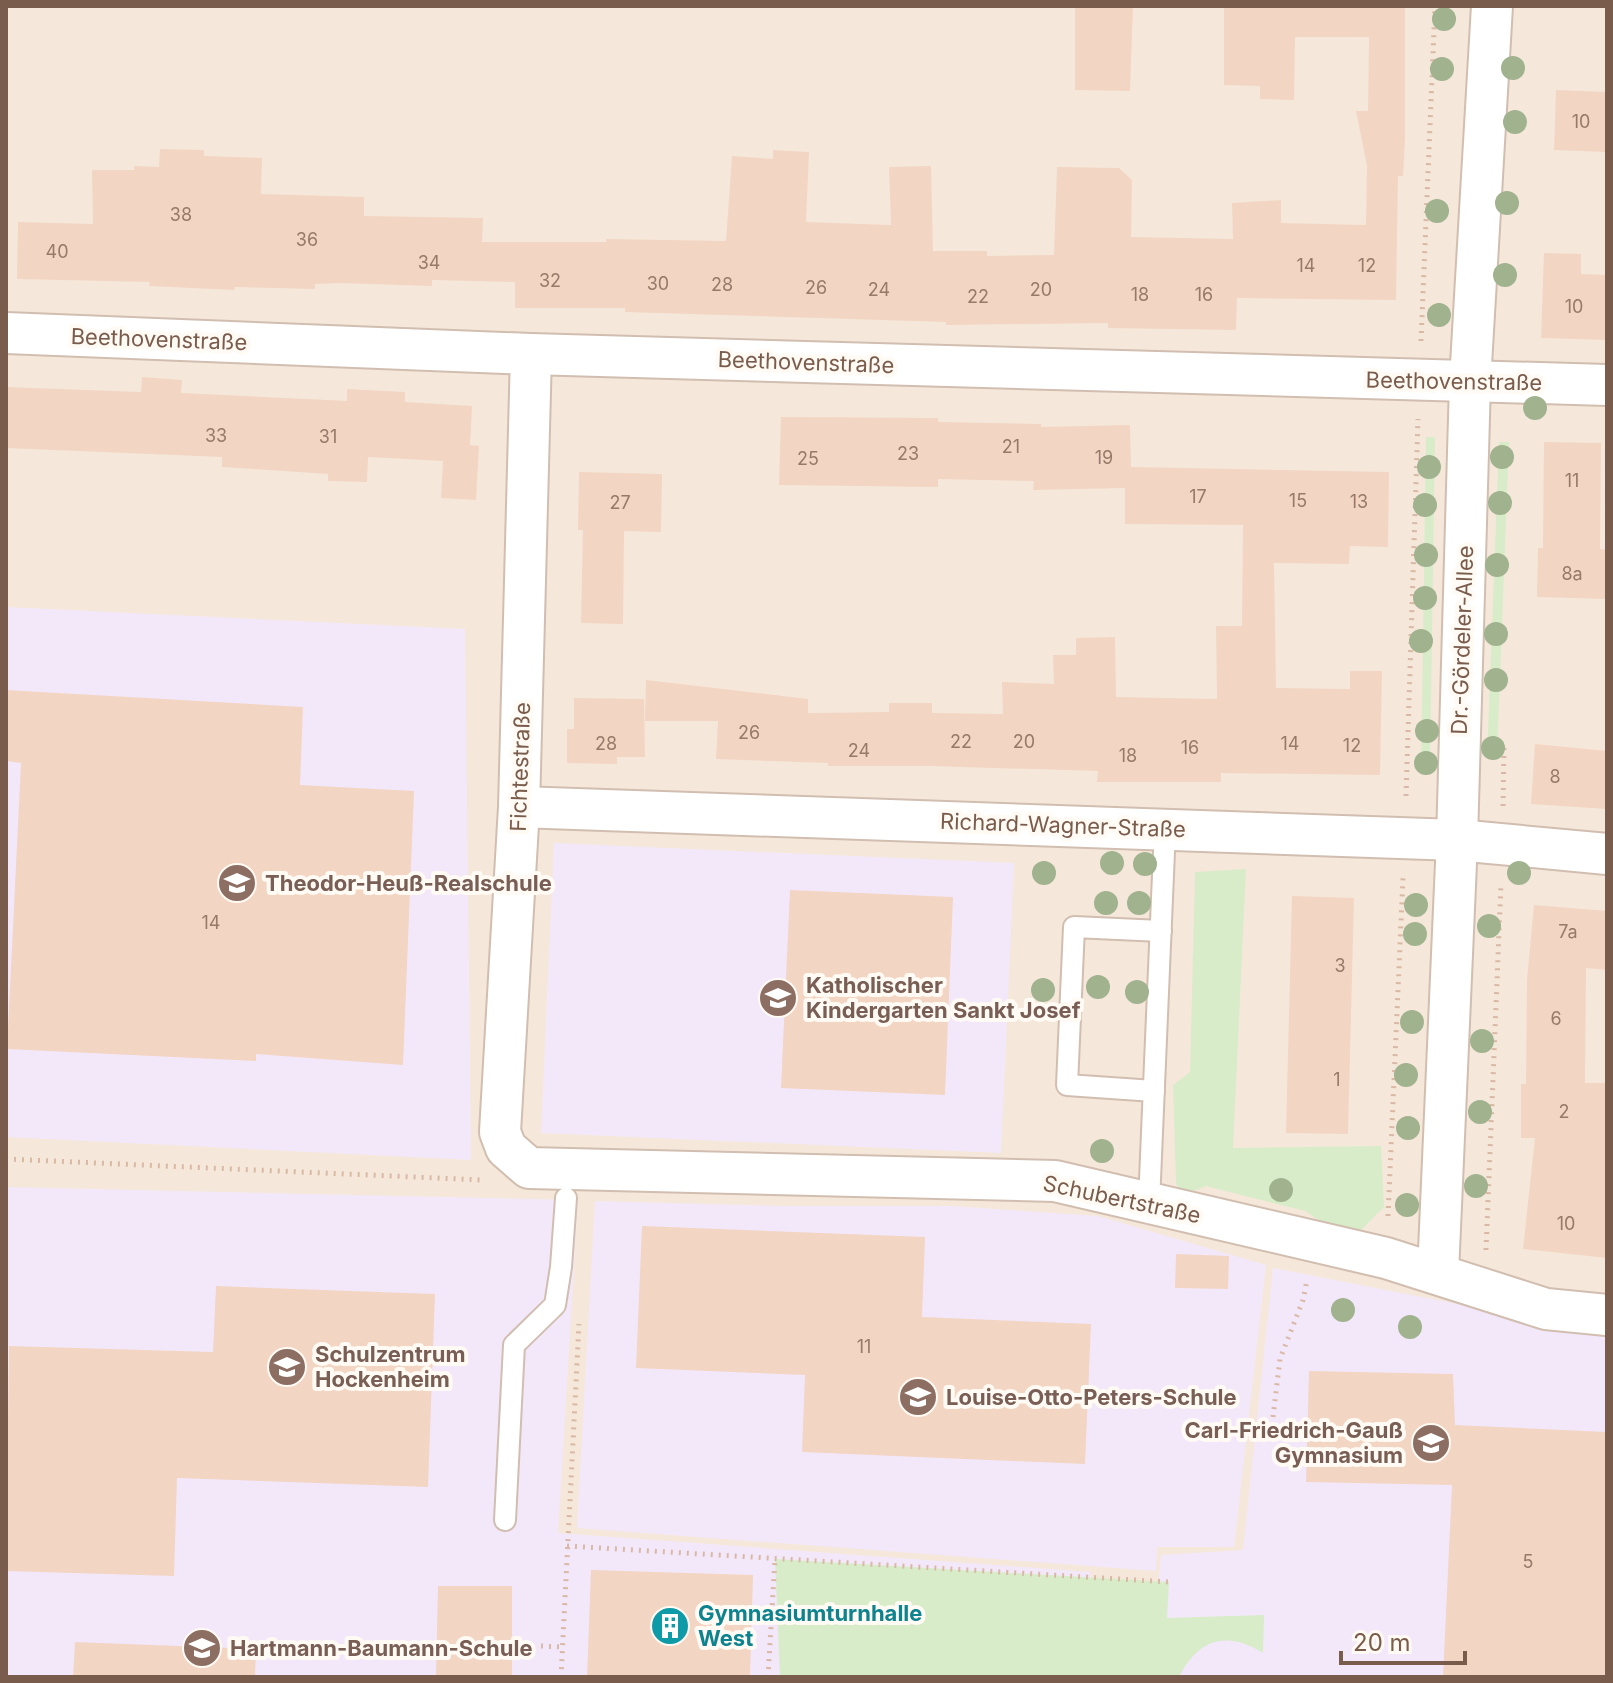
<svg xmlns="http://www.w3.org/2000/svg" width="1613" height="1683" viewBox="0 0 1613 1683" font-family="Inter,sans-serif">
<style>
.residential{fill:#f5e8da}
.education{fill:#f3e8fa}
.green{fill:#d8ecc9}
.building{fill:#f3d5c3}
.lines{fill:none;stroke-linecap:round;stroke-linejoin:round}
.lane-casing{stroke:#d1beb0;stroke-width:24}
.street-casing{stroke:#d1beb0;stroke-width:44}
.path{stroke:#d9b8a5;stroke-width:5;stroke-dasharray:2 6;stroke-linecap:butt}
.lane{stroke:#fff;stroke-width:20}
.street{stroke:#fff;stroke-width:40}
.tree{fill:#a0b28e}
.labels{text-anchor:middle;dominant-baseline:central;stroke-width:8;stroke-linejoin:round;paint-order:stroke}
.number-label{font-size:18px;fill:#987a6a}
.street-label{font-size:22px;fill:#7a5c4d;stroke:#fffaf3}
.education-label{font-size:22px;font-weight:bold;fill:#785e54;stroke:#fffaf3;text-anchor:start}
.culture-label{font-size:22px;font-weight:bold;fill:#0d838f;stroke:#fffaf3;text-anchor:start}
</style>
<rect width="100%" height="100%" fill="#fdf6ec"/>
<rect class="residential" x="6" y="6" width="1601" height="1671"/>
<g class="education">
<polygon points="6,607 465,629 471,1160 6,1137"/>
<polygon points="554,843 1014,863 1001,1153 541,1133"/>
<polygon points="6,1187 578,1200 558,1533 1091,1572 1086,1677 6,1677"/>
<polygon points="595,1201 785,1206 951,1206 1098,1216 1266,1265 1234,1547 1157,1547 1156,1571 577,1528"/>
<polygon points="1273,1268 1478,1308 1544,1331 1607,1336 1607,1677 1089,1677 1158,1587 1161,1555 1243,1550"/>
</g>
<g class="green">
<polygon points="1426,437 1435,437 1430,768 1421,768"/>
<polygon points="1499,442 1509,442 1497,757 1487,757"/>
<polygon points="1246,869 1233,1148 1381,1146 1384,1207 1350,1241 1305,1211 1206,1186 1184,1195 1176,1184 1173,1085 1190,1072 1195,872"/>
<path d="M775 1559 1169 1582 1167 1618 1264 1615 1263 1653C1227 1630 1198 1639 1179 1677H780Z"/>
</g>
<g class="building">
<polygon points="1075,6 1133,6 1130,91 1075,90"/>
<polygon points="1224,6 1405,6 1405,139 1403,176 1398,176 1396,300 1237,298 1236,330 1171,329 1108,328 1108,323 946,325 946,322 625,312 625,308 515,308 515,282 432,280 432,286 339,283 315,284 315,289 234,287 235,290 149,286 150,282 17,279 18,222 93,224 92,170 134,170 134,166 159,167 160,149 204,150 204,156 262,158 261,194 364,197 364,216 483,218 482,242 606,242 606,239 726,241 732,156 773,159 773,150 809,152 806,222 891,225 889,167 931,166 933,251 987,251 987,256 1054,255 1057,167 1119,168 1132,180 1131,237 1233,239 1232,203 1281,200 1281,223 1366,225 1367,166 1356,111 1368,111 1369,37 1295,37 1294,100 1260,99 1260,86 1224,85"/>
<polygon points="1556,90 1607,92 1607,152 1554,150"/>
<polygon points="1544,253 1581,254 1581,274 1607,275 1607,340 1541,338"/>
<polygon points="142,377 182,380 181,393 347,401 347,389 405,392 405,402 472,406 470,445 479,446 476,500 441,498 443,461 368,457 367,482 328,481 328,474 222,467 222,457 6,448 6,387 141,392"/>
<polygon points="781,417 938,418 938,422 1041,424 1041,427 1130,425 1131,467 1389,472 1388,547 1350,546 1349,564 1274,563 1276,688 1350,689 1350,671 1382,671 1380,775 1221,773 1221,782 1097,782 1098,771 929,766 828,766 828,763 716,759 718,721 645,721 646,680 808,699 808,713 889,712 889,703 932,703 932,713 1003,714 1002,682 1054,684 1053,655 1076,655 1076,638 1115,637 1116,697 1217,699 1216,626 1242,626 1243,525 1125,524 1125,488 1033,490 1034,481 938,479 938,487 779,485"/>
<polygon points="1544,442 1601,443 1600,549 1607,550 1607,599 1537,597 1538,548 1543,548"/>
<polygon points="579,472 662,474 661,532 624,531 623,624 581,623 583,530 578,530"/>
<polygon points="6,690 303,707 300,785 414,791 403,1065 256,1054 256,1061 7,1049 21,763 6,761"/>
<polygon points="574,698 644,699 645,757 617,757 617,764 567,763 567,729 574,729"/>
<polygon points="1535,744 1607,751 1607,809 1531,804"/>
<polygon points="790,890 953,897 945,1095 781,1088"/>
<polygon points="1292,896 1354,898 1348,1134 1286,1133"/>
<polygon points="1534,905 1607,911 1607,970 1586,968 1585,1083 1607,1083 1607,1258 1523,1249 1535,1138 1521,1138 1521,1084 1526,1084 1527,980"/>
<polygon points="642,1226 925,1237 922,1317 1091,1324 1085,1464 802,1452 805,1375 636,1368"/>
<polygon points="1176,1254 1229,1256 1228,1289 1175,1288"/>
<polygon points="216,1286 435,1294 428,1487 177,1478 174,1576 6,1571 9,1346 213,1352"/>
<polygon points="1309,1371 1453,1374 1455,1425 1607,1432 1607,1677 1443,1677 1452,1485 1306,1482"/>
<polygon points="591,1570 753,1575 750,1677 587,1677"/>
<polygon points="438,1586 512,1586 512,1677 436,1677"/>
<polygon points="75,1642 256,1649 255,1677 73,1677"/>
</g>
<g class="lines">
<defs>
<g id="lane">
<polyline points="1154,1091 1067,1085 1074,927 1161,931"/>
<polyline points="1149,1203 1165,828"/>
<polyline points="505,1520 514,1345 555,1305 561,1267 566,1198"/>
</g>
<g id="street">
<polyline points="6,333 531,354 1607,385"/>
<polyline points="531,354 519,807 500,1132 506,1148 529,1168 1055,1181 1386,1258 1546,1309 1607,1315"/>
<polyline points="519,807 1457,840 1607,854"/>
<polyline points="1438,1274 1457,840 1470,382 1492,6"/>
</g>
</defs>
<use href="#lane" class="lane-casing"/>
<use href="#street" class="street-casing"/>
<g class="path">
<polyline points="1421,341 1435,6"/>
<polyline points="1406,796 1418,419"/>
<polyline points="1503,806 1504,748"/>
<polyline points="6,1159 482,1180"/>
<polyline points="1388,1216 1403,878"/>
<polyline points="1486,1250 1501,884"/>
<polyline points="1272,1425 1280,1359 1303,1300 1307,1280"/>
<polyline points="567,1546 1169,1582"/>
<polyline points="541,1646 562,1647"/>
<polyline points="561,1677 579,1324"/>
<polyline points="768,1677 775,1559"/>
</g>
<use href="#lane" class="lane"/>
<use href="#street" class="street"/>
</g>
<g class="tree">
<circle cx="1444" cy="19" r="12"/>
<circle cx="1513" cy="68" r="12"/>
<circle cx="1442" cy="69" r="12"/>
<circle cx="1515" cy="122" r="12"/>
<circle cx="1507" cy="203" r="12"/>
<circle cx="1437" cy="211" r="12"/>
<circle cx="1505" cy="275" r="12"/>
<circle cx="1439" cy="315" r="12"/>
<circle cx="1535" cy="408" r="12"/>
<circle cx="1502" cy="457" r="12"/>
<circle cx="1429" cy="467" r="12"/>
<circle cx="1500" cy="503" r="12"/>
<circle cx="1425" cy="505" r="12"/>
<circle cx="1426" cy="555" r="12"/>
<circle cx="1497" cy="565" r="12"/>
<circle cx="1425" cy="598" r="12"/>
<circle cx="1496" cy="634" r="12"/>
<circle cx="1421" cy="641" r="12"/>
<circle cx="1496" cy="680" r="12"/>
<circle cx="1427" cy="731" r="12"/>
<circle cx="1493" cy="748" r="12"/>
<circle cx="1426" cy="763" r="12"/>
<circle cx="1112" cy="863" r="12"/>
<circle cx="1145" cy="864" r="12"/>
<circle cx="1044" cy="873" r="12"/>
<circle cx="1519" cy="873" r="12"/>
<circle cx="1106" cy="903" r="12"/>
<circle cx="1139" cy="903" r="12"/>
<circle cx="1416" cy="905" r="12"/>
<circle cx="1489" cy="926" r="12"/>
<circle cx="1415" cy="934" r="12"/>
<circle cx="1098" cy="987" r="12"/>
<circle cx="1043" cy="990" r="12"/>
<circle cx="1137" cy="992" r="12"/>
<circle cx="1412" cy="1022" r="12"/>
<circle cx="1482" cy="1041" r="12"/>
<circle cx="1406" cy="1075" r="12"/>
<circle cx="1480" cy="1112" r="12"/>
<circle cx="1408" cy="1128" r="12"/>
<circle cx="1102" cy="1151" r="12"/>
<circle cx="1476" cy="1186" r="12"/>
<circle cx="1281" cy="1190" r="12"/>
<circle cx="1407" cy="1205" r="12"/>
<circle cx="1343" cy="1310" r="12"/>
<circle cx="1410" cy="1327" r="12"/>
</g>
<defs>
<symbol id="school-disc" viewBox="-11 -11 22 22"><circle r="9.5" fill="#8d6e63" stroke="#fffaf3"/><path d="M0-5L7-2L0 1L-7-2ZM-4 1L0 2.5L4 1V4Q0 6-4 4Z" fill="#fff"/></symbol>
<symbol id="building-disc" viewBox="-11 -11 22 22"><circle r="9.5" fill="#0f9aa8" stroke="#fffaf3"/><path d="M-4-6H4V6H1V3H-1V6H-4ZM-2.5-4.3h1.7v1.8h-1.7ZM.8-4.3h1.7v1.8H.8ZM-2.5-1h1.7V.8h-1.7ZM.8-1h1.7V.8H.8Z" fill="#fff"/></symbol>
</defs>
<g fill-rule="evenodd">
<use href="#school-disc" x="215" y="861" width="44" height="44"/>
<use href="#school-disc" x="756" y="976" width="44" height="44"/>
<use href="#school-disc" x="265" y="1345" width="44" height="44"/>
<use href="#school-disc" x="896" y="1375" width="44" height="44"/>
<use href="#school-disc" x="1409" y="1421" width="44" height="44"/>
<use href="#building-disc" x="648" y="1604" width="44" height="44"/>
<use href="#school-disc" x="180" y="1626" width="44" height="44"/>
</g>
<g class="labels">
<g class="number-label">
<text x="1581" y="121">10</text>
<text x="181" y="214">38</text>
<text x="307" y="239">36</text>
<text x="57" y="251">40</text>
<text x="429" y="262">34</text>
<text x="1306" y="265">14</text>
<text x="1367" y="265">12</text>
<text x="550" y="280">32</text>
<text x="658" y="283">30</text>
<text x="722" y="284">28</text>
<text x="816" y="287">26</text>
<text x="879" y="289">24</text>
<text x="1041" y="289">20</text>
<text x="1140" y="294">18</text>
<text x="1204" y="294">16</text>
<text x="978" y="296">22</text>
<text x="1574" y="306">10</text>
<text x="216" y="435">33</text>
<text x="328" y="436">31</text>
<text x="1011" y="446">21</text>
<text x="908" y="453">23</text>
<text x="1104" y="457">19</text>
<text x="808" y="458">25</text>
<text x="1572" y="480">11</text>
<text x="1198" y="496">17</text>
<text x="1298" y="500">15</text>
<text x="1359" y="501">13</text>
<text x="620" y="502">27</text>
<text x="1572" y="573">8a</text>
<text x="749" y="732">26</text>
<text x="961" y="741">22</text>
<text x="1024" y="741">20</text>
<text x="606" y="743">28</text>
<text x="1290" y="743">14</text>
<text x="1352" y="745">12</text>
<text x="1190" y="747">16</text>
<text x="859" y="750">24</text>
<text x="1128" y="755">18</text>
<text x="1555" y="776">8</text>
<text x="211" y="922">14</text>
<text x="1568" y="931">7a</text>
<text x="1340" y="965">3</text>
<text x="1556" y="1018">6</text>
<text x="1337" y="1079">1</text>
<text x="1564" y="1111">2</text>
<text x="1566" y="1223">10</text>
<text x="864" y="1346">11</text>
<text x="1528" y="1561">5</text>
</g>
<g class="street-label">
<text transform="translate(159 339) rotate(2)">Beethovenstraße</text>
<text transform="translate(806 362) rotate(2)">Beethovenstraße</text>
<text transform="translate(1454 381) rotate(1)">Beethovenstraße</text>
<text transform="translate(1462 640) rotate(-88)">Dr.-Gördeler-Allee</text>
<text transform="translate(520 767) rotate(-88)">Fichtestraße</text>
<text transform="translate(1063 825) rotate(2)">Richard-Wagner-Straße</text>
<text transform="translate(1122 1199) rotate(12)">Schubertstraße</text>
</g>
<g class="education-label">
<text x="265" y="883">Theodor-Heuß-Realschule</text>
<text x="806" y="985">Katholischer<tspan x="806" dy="25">Kindergarten Sankt Josef</tspan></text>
<text x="315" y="1354">Schulzentrum<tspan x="315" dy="25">Hockenheim</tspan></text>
<text x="946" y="1397">Louise-Otto-Peters-Schule</text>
<text x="1403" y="1430" text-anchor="end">Carl-Friedrich-Gauß<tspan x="1403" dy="25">Gymnasium</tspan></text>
<text x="230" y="1648">Hartmann-Baumann-Schule</text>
</g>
<g class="culture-label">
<text x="698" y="1613">Gymnasiumturnhalle<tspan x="698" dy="25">West</tspan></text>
</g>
</g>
<rect width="1613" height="1683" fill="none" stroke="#7a5c4d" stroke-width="16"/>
<path d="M1341 1651v12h124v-12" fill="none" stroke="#7a5c4d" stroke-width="4"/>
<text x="1353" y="1651" font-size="24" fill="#7a5c4d" stroke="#fffaf3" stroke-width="6" paint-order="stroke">20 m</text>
</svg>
